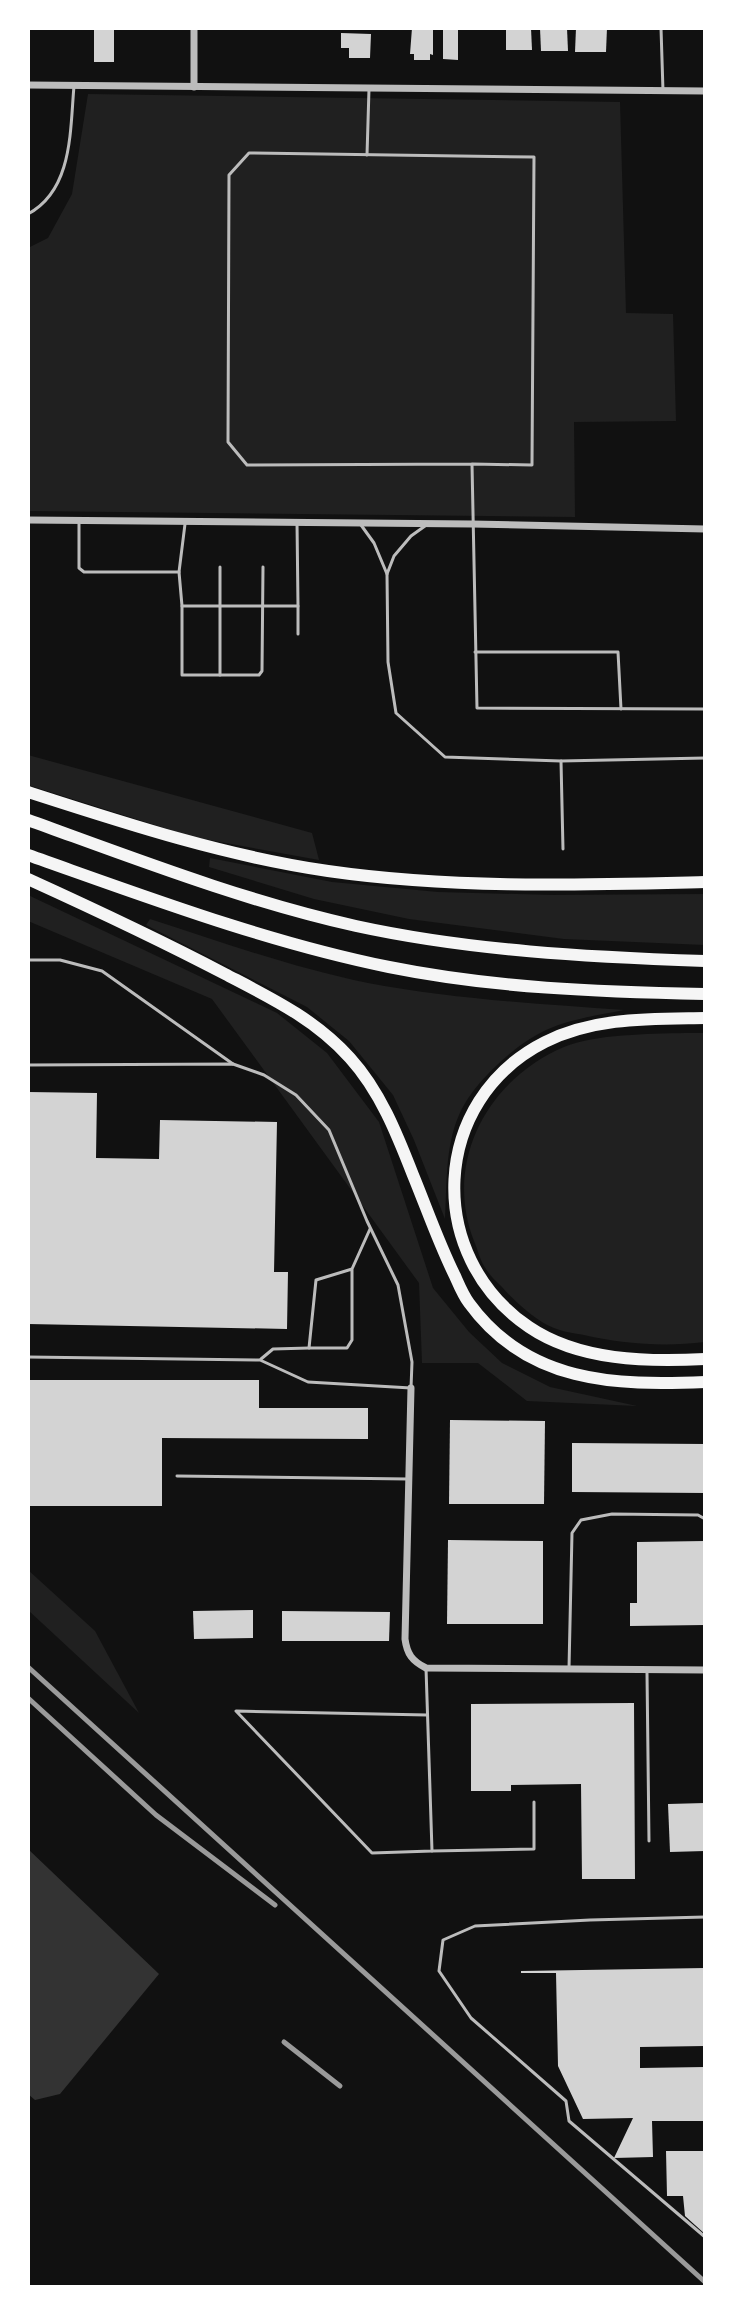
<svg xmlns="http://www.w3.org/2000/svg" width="733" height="2315" viewBox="0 0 733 2315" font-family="'PT Serif',serif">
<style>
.green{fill:#202020}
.water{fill:#333}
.building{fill:#d3d3d3}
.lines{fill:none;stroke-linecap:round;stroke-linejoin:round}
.service{stroke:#bcbcbc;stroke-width:3}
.minor{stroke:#bcbcbc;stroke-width:7}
.motorway{stroke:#f5f5f5;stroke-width:12}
.rail{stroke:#9a9a9a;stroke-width:5}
</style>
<rect width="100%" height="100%" fill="#111"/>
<g class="green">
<polygon points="88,94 620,102 626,313 673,314 676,421 574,422 575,517 28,511 28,248 48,238 72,194"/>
<polygon points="28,755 312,833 319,860 193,837 28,785"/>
<polygon points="210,858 332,882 438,892 552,895 705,894 705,945 564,939 409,919 314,899 209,867"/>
<polygon points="28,895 277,1013 327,1053 379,1122 433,1288 469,1332 502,1363 550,1387 637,1406 527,1401 478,1363 422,1363 419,1283 212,999 28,921"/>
<path d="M150 919C221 942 294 968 368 983 453 999 539 1004 624 1010 599 1015 570 1019 546 1030 515 1044 472 1084 459 1115 445 1147 447 1185 445 1219L414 1140 393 1095 349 1041 307 1007 146 925Z"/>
<path d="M685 1033H705V1342C664 1347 624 1344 584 1335 574 1333 563 1332 554 1328 537 1322 514 1301 502 1287 497 1282 490 1276 486 1269 480 1261 478 1250 474 1241 443 1162 488 1079 564 1047 595 1034 650 1034 685 1033Z"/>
<polygon points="28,1570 95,1631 139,1713 28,1610"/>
</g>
<polygon class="water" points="28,1849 159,1974 60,2094 35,2100 28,2094"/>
<g class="building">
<rect x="94" y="28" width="20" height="34"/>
<polygon points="412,28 433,28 433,55 430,54 430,60 414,60 414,54 410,54"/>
<polygon points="443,28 458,28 458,60 443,59"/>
<polygon points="506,28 531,28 532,50 506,50"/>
<polygon points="540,28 567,28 568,51 541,51"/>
<polygon points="576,28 607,28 606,52 575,52"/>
<polygon points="341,33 371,34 370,58 349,58 349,48 341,48"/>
<polygon points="28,1092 97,1093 96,1158 159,1159 160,1120 277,1122 274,1272 288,1272 287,1329 28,1324"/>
<polygon points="28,1380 259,1380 259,1408 368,1408 368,1439 162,1438 162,1506 28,1506"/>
<polygon points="450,1420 545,1421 544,1504 449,1504"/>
<polygon points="572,1443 705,1444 705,1493 572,1492"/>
<polygon points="448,1540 543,1541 543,1624 447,1624"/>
<polygon points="705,1541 705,1625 630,1626 630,1603 637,1603 637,1542"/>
<polygon points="253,1610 253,1638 194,1639 193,1611"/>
<polygon points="282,1611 390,1612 389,1641 282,1641"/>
<polygon points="634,1703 635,1879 582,1879 581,1784 511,1785 511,1791 471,1791 471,1704"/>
<polygon points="705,1803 705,1851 670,1852 668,1804"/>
<polygon points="705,1968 705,2046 640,2047 640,2068 705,2067 705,2121 652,2121 653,2157 614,2158 633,2118 583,2119 558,2066 556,1973 521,1973 521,1971"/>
<polygon points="666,2151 705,2151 705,2234 685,2216 683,2196 667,2196"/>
</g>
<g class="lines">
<g class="service">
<polyline points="661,28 663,91"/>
<polyline points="367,155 369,89"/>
<path d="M28 214C73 190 70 130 74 86"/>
<polyline points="472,464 247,465 228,442 229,175 249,153 534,157 532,465 472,464 477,708 705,709"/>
<polyline points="79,523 79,568 84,572 179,572 182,606 298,606 297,522"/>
<polyline points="361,525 374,543 387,574"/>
<polyline points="425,526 411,536 394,556 387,574 388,662 396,713 445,757 561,761 705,758"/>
<polyline points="220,567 220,675 259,675 262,671 263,567"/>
<polyline points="179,572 185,524"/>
<polyline points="182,606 182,675 220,675"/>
<polyline points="298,606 298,634"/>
<polyline points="475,652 618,652 621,709"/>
<polyline points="561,761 563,849"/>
<polyline points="28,960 60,960 102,971 233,1064"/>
<polyline points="28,1065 233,1064 264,1075 296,1095 329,1130 367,1221 398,1285 412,1362 411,1388 308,1382 260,1360 28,1357"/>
<polyline points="352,1269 316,1280 309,1348 347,1348 352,1340 352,1269 370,1229"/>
<polyline points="261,1359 273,1349 309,1348"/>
<polyline points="177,1476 408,1479"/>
<polyline points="426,1668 432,1851 372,1853 236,1711 427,1715"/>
<polyline points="569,1668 572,1533 581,1520 612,1514 698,1515 705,1519"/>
<polyline points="647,1673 649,1841"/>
<polyline points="432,1851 534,1849 534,1802"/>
<polyline points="705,1917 590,1920 475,1926 443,1940 439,1971 471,2018 566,2101 569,2121 705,2237"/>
</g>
<g class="minor">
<polyline points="28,85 705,91"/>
<polyline points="194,87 194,28"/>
<polyline points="28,520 472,524 705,529"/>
<path d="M411 1388 405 1639C407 1654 412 1661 426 1668L705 1670"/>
</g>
<g class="motorway">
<path d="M28 792C127 824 225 856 328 871 453 889 579 885 705 882"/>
<path d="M28 820C136 859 244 901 356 926 471 951 588 957 705 961"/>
<path d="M28 855C147 897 266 942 389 967 493 988 599 992 705 994"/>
<path d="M28 879C94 909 160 940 225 974 271 998 315 1019 350 1058 380 1091 397 1134 413 1175 427 1209 439 1244 455 1276 459 1285 463 1295 469 1303 527 1383 615 1386 705 1382"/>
<path d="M705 1018C650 1019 595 1017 545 1042 430 1100 424 1256 529 1327 579 1361 647 1362 705 1359"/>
</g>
<g class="rail">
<polyline points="28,1667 705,2282"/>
<polyline points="28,1698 156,1815 275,1905"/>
<polyline points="284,2042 340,2086"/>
</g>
</g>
<rect width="733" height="2315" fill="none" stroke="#ffffff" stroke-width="60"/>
</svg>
